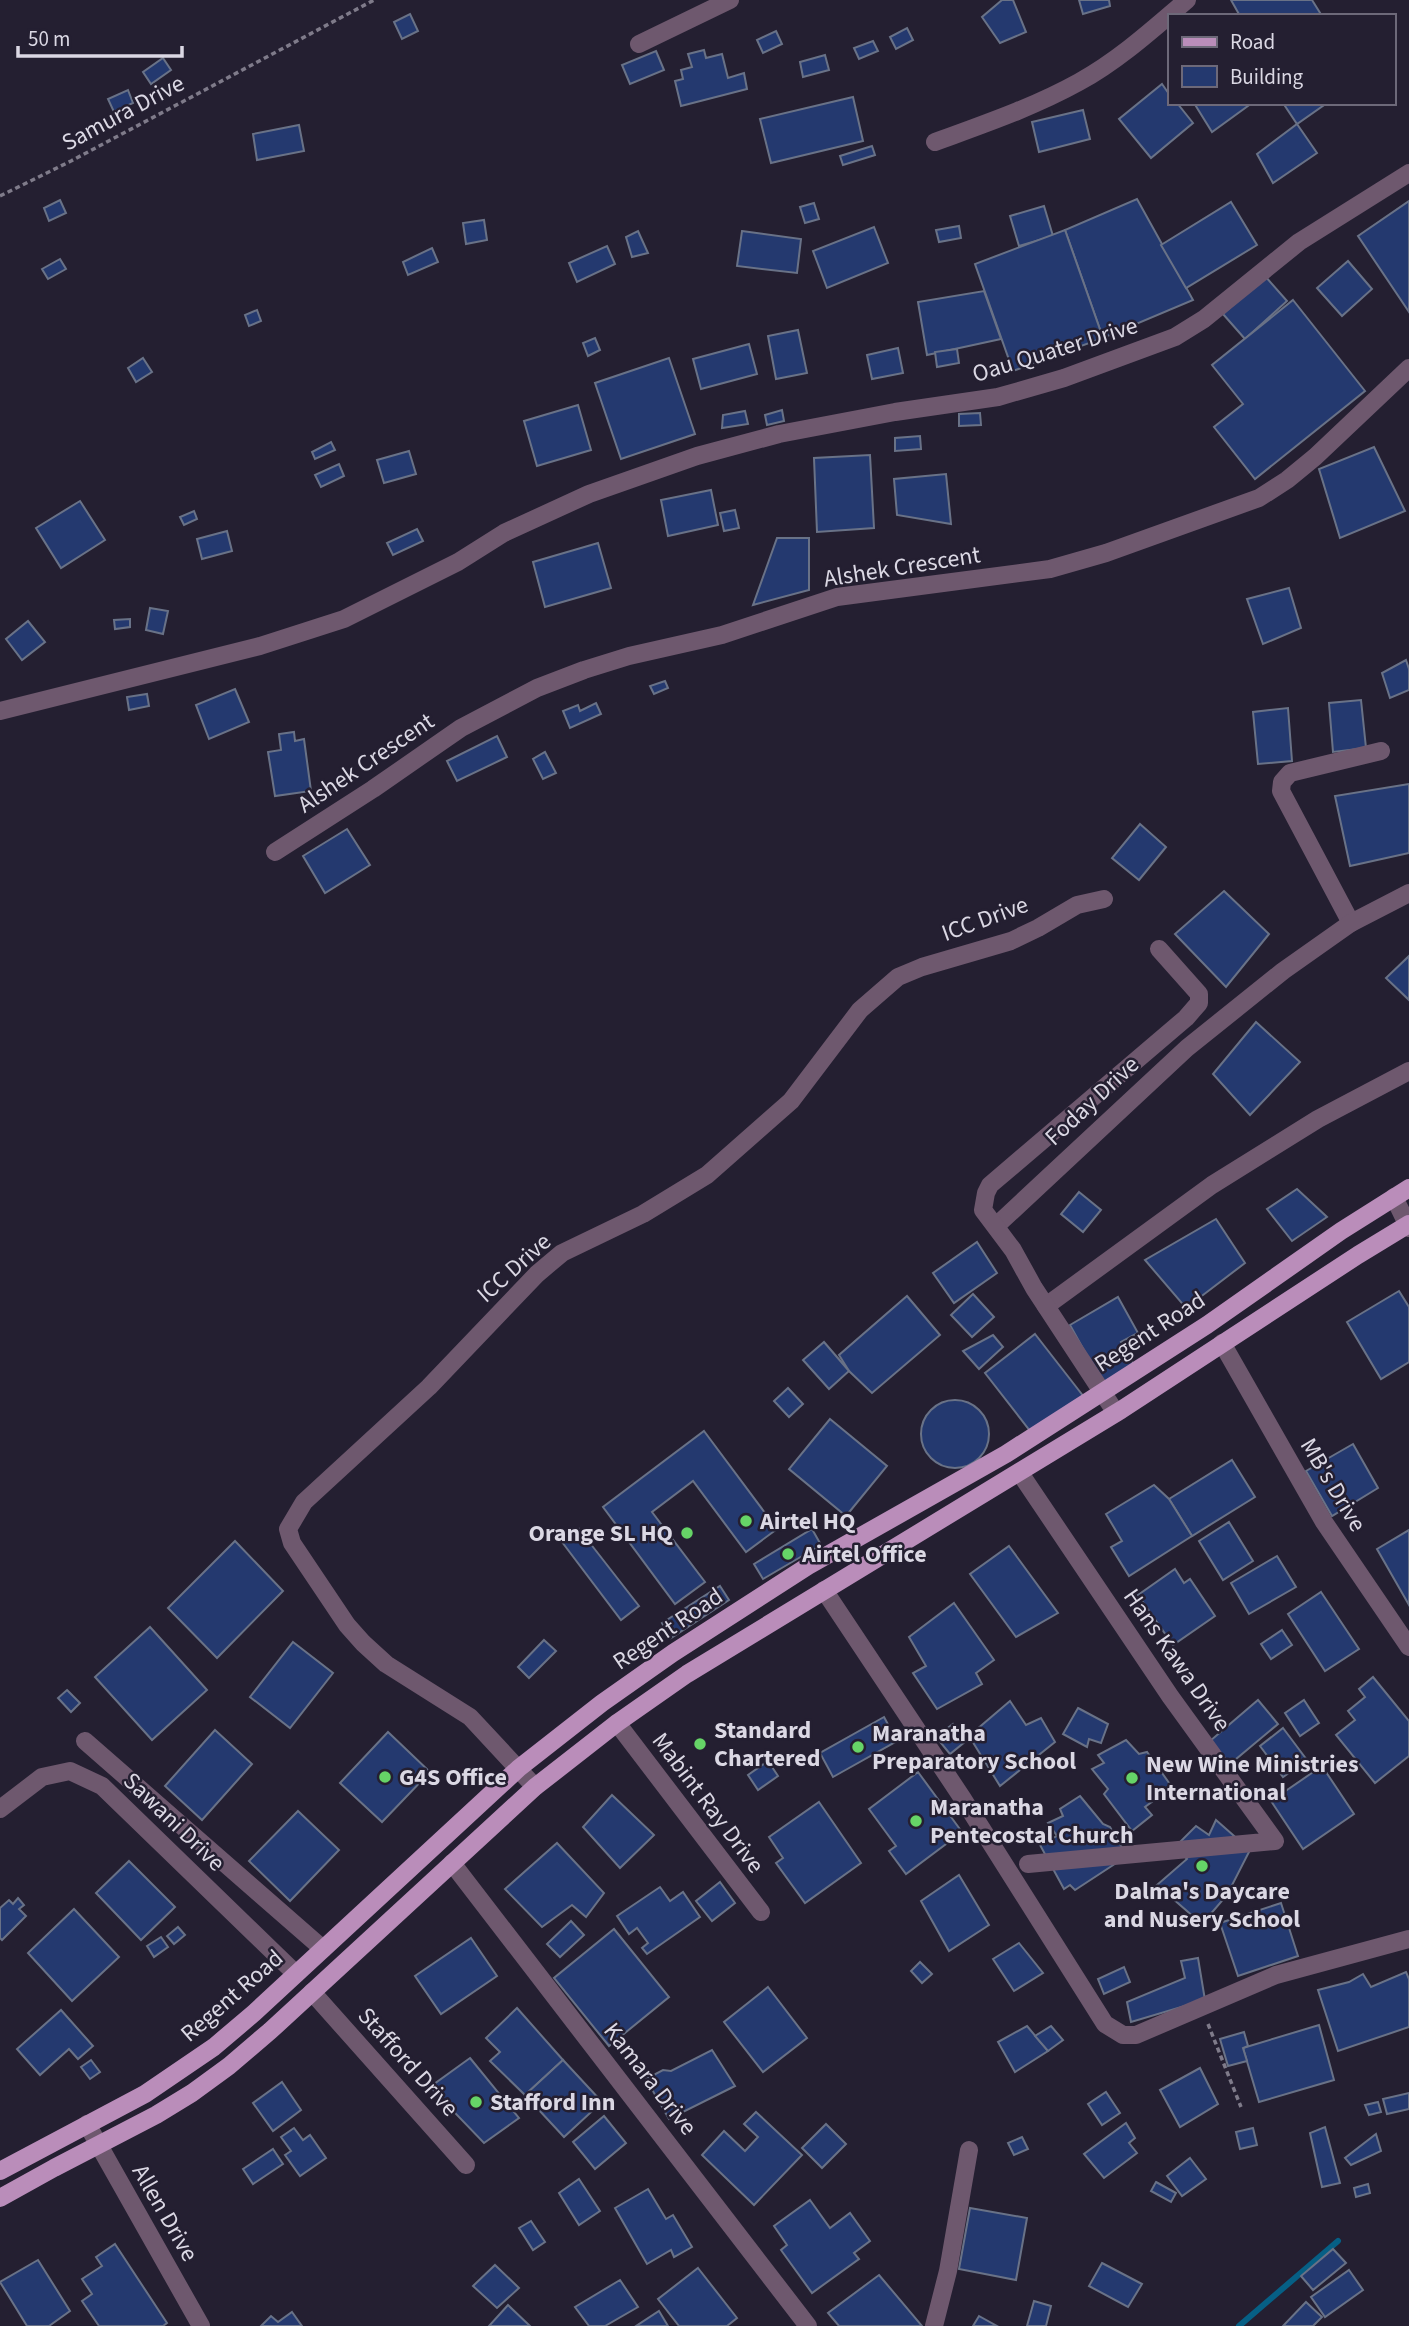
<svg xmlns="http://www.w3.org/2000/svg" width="1409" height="2326" viewBox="0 0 1409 2326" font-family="'Source Sans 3',sans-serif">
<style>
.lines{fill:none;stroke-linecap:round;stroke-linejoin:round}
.stream{stroke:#065f85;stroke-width:6}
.building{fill:#24396f;stroke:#697287;stroke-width:2}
.path{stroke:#7f7b8a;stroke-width:3.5;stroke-dasharray:5 3.5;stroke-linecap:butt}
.minor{stroke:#6e586e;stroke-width:18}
.major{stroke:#ba8dba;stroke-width:18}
.poi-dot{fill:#66d467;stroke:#241f31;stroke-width:2.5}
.labels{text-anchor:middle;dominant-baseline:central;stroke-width:5;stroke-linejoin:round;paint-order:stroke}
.street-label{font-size:24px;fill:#dbd8e4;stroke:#241f31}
.poi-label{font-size:24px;font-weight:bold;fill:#dbd8e4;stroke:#241f31;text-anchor:start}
</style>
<rect width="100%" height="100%" fill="#241f31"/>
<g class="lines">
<polyline class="stream" points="1239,2326 1338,2241"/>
</g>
<g class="building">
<polygon points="1002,0 1013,0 1026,32 1000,43 982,17"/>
<polygon points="1079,0 1109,0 1110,6 1083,14"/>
<polygon points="1231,0 1312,0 1322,16 1240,16"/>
<polygon points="410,14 418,31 402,39 394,22"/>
<polygon points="907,28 913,40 896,49 890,37"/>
<polygon points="776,31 782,44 763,53 757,40"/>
<polygon points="873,41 878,51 859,59 854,48"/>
<polygon points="704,50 706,58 722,54 728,78 744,73 747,89 681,106 675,81 683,79 681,70 692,67 688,54"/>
<polygon points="656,51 664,70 630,84 622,65"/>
<polygon points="825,55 829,70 803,77 800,62"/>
<polygon points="163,58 171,70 151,84 143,72"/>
<polygon points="1162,84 1169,94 1169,103 1177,103 1193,123 1151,158 1119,119"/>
<polygon points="128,90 133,103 114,112 108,99"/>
<polygon points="853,97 863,141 771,163 760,119"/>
<polygon points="1194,103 1252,103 1212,132"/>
<polygon points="1283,103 1327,103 1297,124"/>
<polygon points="1083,110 1090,139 1039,152 1032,122"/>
<polygon points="1297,124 1317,153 1273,183 1257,154"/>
<polygon points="299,125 304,151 257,160 253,134"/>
<polygon points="872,146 875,155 843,165 840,156"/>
<polygon points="1137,199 1193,300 1103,338 1065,230"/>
<polygon points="60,200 66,213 49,221 44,208"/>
<polygon points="1409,201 1409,312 1358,236"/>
<polygon points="1231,202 1257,245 1186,288 1161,245"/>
<polygon points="814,203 819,219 805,223 800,207"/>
<polygon points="1044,206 1053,236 1019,246 1010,216"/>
<polygon points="484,220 487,240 466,244 463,223"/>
<polygon points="959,226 961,238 939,242 936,230"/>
<polygon points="874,227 888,263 827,288 813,251"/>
<polygon points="1065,230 1103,338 1013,371 975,264"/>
<polygon points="638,231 648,253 632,257 626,237"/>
<polygon points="742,231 801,239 797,273 737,266"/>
<polygon points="607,246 615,264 577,282 569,263"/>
<polygon points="432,248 438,262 408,275 403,262"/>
<polygon points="60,259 66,269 48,279 42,269"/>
<polygon points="1348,261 1372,289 1342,316 1317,288"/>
<polygon points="1265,276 1287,301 1245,339 1223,314"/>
<polygon points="984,291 1001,339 927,355 918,302"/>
<polygon points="1293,300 1365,391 1255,479 1214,427 1243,404 1212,365"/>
<polygon points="257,310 261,321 249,326 245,315"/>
<polygon points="798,330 807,373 776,379 768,336"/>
<polygon points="595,338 600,350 588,356 583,343"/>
<polygon points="749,344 757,374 701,389 693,359"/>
<polygon points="898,348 903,373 872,379 867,355"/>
<polygon points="957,349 959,363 937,367 935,352"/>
<polygon points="143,358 152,372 136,382 128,368"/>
<polygon points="669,358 695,434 621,459 595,383"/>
<polygon points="578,405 591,450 537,466 524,421"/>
<polygon points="782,410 784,421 767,425 765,415"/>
<polygon points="745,411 748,424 722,428 723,415"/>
<polygon points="980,413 981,425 959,426 959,414"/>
<polygon points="920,436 921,449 895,451 895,438"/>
<polygon points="331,442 335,450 315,459 312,452"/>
<polygon points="1374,447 1405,511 1340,538 1319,469"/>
<polygon points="409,451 416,474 384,483 377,460"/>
<polygon points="870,455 874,528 817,532 814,458"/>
<polygon points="339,464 344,476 321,487 315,475"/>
<polygon points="946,474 951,524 897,515 894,479"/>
<polygon points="711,490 718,525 668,536 661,500"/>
<polygon points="80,501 105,540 61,568 36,528"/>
<polygon points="735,510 739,528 724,531 720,513"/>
<polygon points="194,511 197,519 184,525 180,517"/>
<polygon points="417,529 423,541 393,555 387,543"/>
<polygon points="227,531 232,551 202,559 197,539"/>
<polygon points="777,538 809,538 809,590 753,605"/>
<polygon points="598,543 611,588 545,607 533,562"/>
<polygon points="1289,588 1301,628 1263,644 1247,599"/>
<polygon points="150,608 168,611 163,634 146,630"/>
<polygon points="130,619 130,627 115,629 114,620"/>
<polygon points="28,621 45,642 22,660 6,639"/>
<polygon points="1406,660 1409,669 1409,690 1390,698 1382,673"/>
<polygon points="665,681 668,688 654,694 650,686"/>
<polygon points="235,689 249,722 209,739 196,705"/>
<polygon points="147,694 149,706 129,710 127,697"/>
<polygon points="1361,700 1366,748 1333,752 1329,703"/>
<polygon points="596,703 601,714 570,728 563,711 578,705 580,711"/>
<polygon points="1288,708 1292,761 1258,764 1253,712"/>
<polygon points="294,732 295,741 304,739 311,791 275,796 268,752 281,750 279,734"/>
<polygon points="497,736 507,757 457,781 447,761"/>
<polygon points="545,752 556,773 543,779 533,759"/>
<polygon points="1409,784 1409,853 1350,866 1335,796"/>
<polygon points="1140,824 1166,847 1139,880 1112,858"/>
<polygon points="347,829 370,865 325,893 303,856"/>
<polygon points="1224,891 1269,934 1226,987 1175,934"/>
<polygon points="1409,956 1409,1000 1386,978"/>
<polygon points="1256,1022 1300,1062 1250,1115 1213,1074"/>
<polygon points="1297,1189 1327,1217 1292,1241 1267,1209"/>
<polygon points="1079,1192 1101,1210 1083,1232 1061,1214"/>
<polygon points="1216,1219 1245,1263 1186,1308 1145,1260"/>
<polygon points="977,1242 997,1273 954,1303 933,1273"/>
<polygon points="1399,1291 1409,1307 1409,1362 1381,1379 1347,1322"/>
<polygon points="973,1294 994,1317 972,1337 951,1315"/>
<polygon points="907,1296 940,1335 872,1393 849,1371 839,1355"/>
<polygon points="1118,1297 1138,1333 1121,1342 1134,1365 1102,1383 1070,1325"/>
<polygon points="1035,1334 1084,1397 1034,1436 985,1373"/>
<polygon points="993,1335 1003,1347 979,1369 963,1351"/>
<polygon points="824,1342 849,1371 829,1389 803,1360"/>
<polygon points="788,1388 803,1404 789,1417 774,1401"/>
<circle cx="955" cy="1434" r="34"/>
<polygon points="830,1419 887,1466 846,1516 789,1469"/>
<polygon points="704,1431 777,1529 746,1552 693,1481 652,1512 705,1582 675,1604 603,1507"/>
<polygon points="1353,1444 1378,1488 1332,1516 1306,1471"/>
<polygon points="1232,1460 1255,1497 1192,1536 1169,1499"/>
<polygon points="1154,1485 1169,1499 1192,1536 1129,1576 1111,1547 1122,1541 1106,1514"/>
<polygon points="1229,1522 1253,1561 1223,1580 1199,1541"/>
<polygon points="579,1529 639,1606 621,1620 562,1542"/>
<polygon points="812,1529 821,1545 763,1579 754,1564"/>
<polygon points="1409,1530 1409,1605 1377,1549"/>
<polygon points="235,1541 283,1591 217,1658 168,1608"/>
<polygon points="1009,1546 1058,1613 1016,1637 970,1574"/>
<polygon points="1277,1556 1296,1587 1249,1614 1231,1583"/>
<polygon points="1175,1569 1184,1583 1190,1579 1215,1616 1173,1645 1138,1595"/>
<polygon points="720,1586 729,1600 671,1638 662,1623"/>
<polygon points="1321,1592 1359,1649 1325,1671 1288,1614"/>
<polygon points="954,1603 994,1660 976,1673 982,1684 937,1709 913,1673 926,1666 909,1637"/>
<polygon points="150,1627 207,1690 152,1740 95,1677"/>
<polygon points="1282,1630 1292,1645 1271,1659 1261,1644"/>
<polygon points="544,1640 556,1651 529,1678 518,1667"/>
<polygon points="293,1642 333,1673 290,1728 250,1697"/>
<polygon points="1373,1677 1409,1721 1409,1756 1375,1783 1336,1735 1355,1720 1348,1711 1365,1697 1359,1689"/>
<polygon points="67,1690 80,1703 71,1712 58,1698"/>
<polygon points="1258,1700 1278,1724 1230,1764 1210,1741"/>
<polygon points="1304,1700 1319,1723 1300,1736 1285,1713"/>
<polygon points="1010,1701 1026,1725 1041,1718 1055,1742 1000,1786 969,1736"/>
<polygon points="1078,1708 1108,1724 1101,1743 1089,1739 1087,1747 1063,1734"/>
<polygon points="884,1717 897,1741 833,1777 820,1753"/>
<polygon points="953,1724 966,1741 950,1754 936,1737"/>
<polygon points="1283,1728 1307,1760 1283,1777 1260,1746"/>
<polygon points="215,1730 252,1764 202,1820 165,1786"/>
<polygon points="388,1732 430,1772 382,1822 340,1783"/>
<polygon points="1126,1740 1139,1754 1147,1752 1172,1787 1145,1807 1152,1815 1132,1831 1104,1794 1108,1789 1092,1769 1104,1763 1098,1755"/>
<polygon points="768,1761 778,1776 758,1790 748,1775"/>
<polygon points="1322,1766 1354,1814 1303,1849 1271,1801"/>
<polygon points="918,1772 962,1832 906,1874 889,1851 896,1846 869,1809"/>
<polygon points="612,1795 654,1835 620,1868 583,1827"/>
<polygon points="1080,1796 1103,1824 1110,1827 1127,1856 1075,1890 1070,1885 1064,1889 1040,1845 1057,1836 1048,1823 1063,1816 1060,1809"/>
<polygon points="819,1802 861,1863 805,1903 776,1863 783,1858 769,1837"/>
<polygon points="298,1811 339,1850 290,1901 249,1861"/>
<polygon points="1216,1820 1250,1850 1227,1895 1202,1924 1157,1885 1187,1859 1176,1846 1196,1826 1209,1835"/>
<polygon points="557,1843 604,1893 586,1917 572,1905 542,1927 505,1889"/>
<polygon points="129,1861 175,1907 141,1940 96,1893"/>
<polygon points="959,1875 989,1925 949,1951 921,1901"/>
<polygon points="720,1882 735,1903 712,1921 696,1901"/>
<polygon points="660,1887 670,1901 683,1892 700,1917 647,1954 642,1948 648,1943 637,1928 629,1934 617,1916"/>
<polygon points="18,1898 24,1905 19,1909 26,1916 2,1940 0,1938 0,1908 9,1900 13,1904"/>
<polygon points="1281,1903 1298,1956 1238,1976 1220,1923"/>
<polygon points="74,1909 119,1957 72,2001 28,1953"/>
<polygon points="571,1921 584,1935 560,1957 547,1944"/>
<polygon points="178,1927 185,1935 174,1944 167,1936"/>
<polygon points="614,1929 669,1997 609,2046 554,1978"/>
<polygon points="161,1937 168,1947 154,1957 147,1946"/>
<polygon points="471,1938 497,1976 441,2014 415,1976"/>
<polygon points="1019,1943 1043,1973 1014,1991 993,1959"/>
<polygon points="1198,1958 1205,2000 1131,2022 1127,2002 1185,1978 1181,1961"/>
<polygon points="920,1962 932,1974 922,1983 911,1971"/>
<polygon points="1124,1967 1130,1982 1104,1994 1098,1979"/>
<polygon points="1406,1972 1409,1979 1409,2027 1338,2051 1318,1990 1349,1982 1363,1974 1371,1987"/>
<polygon points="768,1987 807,2038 763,2072 724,2022"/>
<polygon points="517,2008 563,2060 525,2095 490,2061 500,2052 486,2038"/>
<polygon points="61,2010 93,2046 78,2059 69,2049 40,2075 17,2049"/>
<polygon points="1319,2025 1334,2080 1259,2102 1243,2048"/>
<polygon points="1027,2026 1048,2051 1015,2072 998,2042"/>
<polygon points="1051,2026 1063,2040 1048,2051 1035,2036"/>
<polygon points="1244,2032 1248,2046 1243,2048 1247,2061 1228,2066 1220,2039"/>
<polygon points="712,2050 735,2086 669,2119 646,2079 663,2070 671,2071"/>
<polygon points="470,2058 519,2118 484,2143 430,2087"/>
<polygon points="91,2060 100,2072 90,2079 81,2067"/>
<polygon points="563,2060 602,2102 564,2137 525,2095"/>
<polygon points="1200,2068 1218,2104 1180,2127 1160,2090"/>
<polygon points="282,2082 301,2110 273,2131 253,2103"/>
<polygon points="1106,2092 1120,2113 1102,2125 1088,2104"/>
<polygon points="1409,2093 1409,2109 1387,2114 1383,2099"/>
<polygon points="1378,2102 1381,2112 1369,2115 1365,2105"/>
<polygon points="756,2112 802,2155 754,2205 702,2155 724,2131 745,2151 758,2137 744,2124"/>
<polygon points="604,2116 626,2143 595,2169 573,2142"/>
<polygon points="1126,2123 1135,2138 1129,2143 1137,2153 1104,2178 1084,2154"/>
<polygon points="826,2124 846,2144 822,2168 802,2148"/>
<polygon points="1325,2127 1340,2183 1322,2187 1310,2133"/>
<polygon points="294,2128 303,2140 310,2135 326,2158 300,2176 285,2155 291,2151 281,2137"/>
<polygon points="1253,2128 1257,2145 1240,2149 1236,2132"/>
<polygon points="1376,2134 1381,2151 1351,2165 1345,2158"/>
<polygon points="1022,2137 1028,2149 1014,2155 1008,2143"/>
<polygon points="273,2149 283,2164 253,2184 243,2169"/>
<polygon points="1190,2158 1206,2179 1182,2196 1167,2176"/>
<polygon points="579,2179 600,2211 579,2225 559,2193"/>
<polygon points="1156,2182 1176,2193 1171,2202 1151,2191"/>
<polygon points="1368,2184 1370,2193 1356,2197 1354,2188"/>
<polygon points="648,2189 666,2219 673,2215 692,2247 674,2257 671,2250 647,2264 615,2208"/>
<polygon points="810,2200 830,2228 850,2213 870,2241 854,2253 859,2259 812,2293 781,2250 787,2245 774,2226"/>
<polygon points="970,2208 1027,2218 1016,2280 959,2269"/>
<polygon points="531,2221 545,2242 533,2250 519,2228"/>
<polygon points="115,2244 167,2323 163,2326 99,2326 82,2301 92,2294 82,2279 102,2266 96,2257"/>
<polygon points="1333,2249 1346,2263 1313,2290 1301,2276"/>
<polygon points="38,2260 70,2311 49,2326 27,2326 0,2282"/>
<polygon points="1102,2263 1142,2284 1128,2307 1089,2286"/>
<polygon points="495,2265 519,2288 497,2308 473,2286"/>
<polygon points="698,2268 737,2318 727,2326 679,2326 658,2299"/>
<polygon points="1349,2270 1363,2290 1325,2317 1311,2297"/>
<polygon points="879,2275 922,2326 839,2326 828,2313"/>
<polygon points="620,2280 638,2307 605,2326 589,2326 575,2307"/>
<polygon points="1034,2301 1051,2306 1046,2326 1027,2326"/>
<polygon points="1306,2302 1322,2317 1313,2326 1283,2326"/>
<polygon points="508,2305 530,2326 489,2326"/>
<polygon points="659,2311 668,2326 636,2326"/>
<polygon points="292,2312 302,2326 261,2326 271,2316 278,2322"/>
<polygon points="979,2316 997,2326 973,2326"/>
</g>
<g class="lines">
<g class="path">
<polyline points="0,196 71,161 374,0"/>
<polyline points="1208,2024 1241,2107"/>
</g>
<g class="minor">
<polyline points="639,44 730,0"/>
<path d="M935 142C984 124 1034 107 1079 82 1119 60 1153 29 1187 0"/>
<polyline points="0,711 260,646 344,619 458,562 504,533 589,494 697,456 779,434 895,412 998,397 1064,378 1175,337 1204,319 1299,242 1409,173"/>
<polyline points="275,852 373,789 461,728 537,688 584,670 629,656 722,635 837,597 1050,569 1106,553 1259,498 1287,480 1315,457 1409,368"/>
<polyline points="1351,923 1281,791 1282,782 1290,773 1381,751"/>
<polyline points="1394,1197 1409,1228"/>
<polyline points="996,1226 1187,1048 1283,971 1351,923 1409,893"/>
<polyline points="1046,1306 1212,1185 1318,1119 1409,1071"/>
<polyline points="1222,1343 1324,1522 1409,1647"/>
<polyline points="1116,1413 1034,1288 1013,1250 983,1210 986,1193 990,1185 1186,1018 1199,1003 1199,994 1159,949"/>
<polyline points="1020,1473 1170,1696 1275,1841 1028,1864"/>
<polyline points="824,1590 963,1799 1105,2024 1123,2035 1136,2035 1276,1975 1409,1939"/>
<polyline points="617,1723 761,1912"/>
<polyline points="85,1741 323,1949"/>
<polyline points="535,1787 470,1717 386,1664 363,1643 347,1625 292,1543 288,1529 304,1502 429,1387 537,1274 562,1253 643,1214 707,1175 791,1101 860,1010 898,977 922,967 1011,941 1038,928 1077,905 1104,899"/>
<polyline points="0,1809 42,1777 70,1771 102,1786 296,1974"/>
<polyline points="452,1863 808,2326"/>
<polyline points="312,1992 466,2165"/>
<polyline points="87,2124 201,2326"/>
<polyline points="934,2326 948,2271 969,2150"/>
</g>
<g class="major">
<polyline points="0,2171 145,2094 214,2047 254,2013 519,1768 602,1703 673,1653 808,1566 1006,1454 1207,1325 1341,1231 1409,1188"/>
<polyline points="0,2198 54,2168 156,2115 192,2093 229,2066 270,2031 535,1787 617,1723 687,1674 1121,1410 1358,1255 1409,1224"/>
</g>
</g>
<g class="poi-dot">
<circle cx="746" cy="1521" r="7"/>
<circle cx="687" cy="1533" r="7"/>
<circle cx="788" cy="1554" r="7"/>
<circle cx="700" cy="1744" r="7"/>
<circle cx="858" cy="1747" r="7"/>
<circle cx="385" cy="1777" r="7"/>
<circle cx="1132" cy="1778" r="7"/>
<circle cx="916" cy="1821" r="7"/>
<circle cx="1202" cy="1866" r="7"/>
<circle cx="476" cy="2102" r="7"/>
</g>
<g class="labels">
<g class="street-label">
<text transform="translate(123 113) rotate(-28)">Samura Drive</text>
<text transform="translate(1055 350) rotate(-17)">Oau Quater Drive</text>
<text transform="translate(902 567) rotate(-9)">Alshek Crescent</text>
<text transform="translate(366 763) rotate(-34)">Alshek Crescent</text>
<text transform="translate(985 919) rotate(-20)">ICC Drive</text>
<text transform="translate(1092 1101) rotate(-43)">Foday Drive</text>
<text transform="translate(514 1268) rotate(-42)">ICC Drive</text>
<text transform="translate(1150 1332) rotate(-33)">Regent Road</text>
<text transform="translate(1333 1485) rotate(59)">MB's Drive</text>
<text transform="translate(668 1629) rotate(-34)">Regent Road</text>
<text transform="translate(1177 1660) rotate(55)">Hans Kawa Drive</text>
<text transform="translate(708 1803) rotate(53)">Mabint Ray Drive</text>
<text transform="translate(174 1822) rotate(44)">Sawani Drive</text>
<text transform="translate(232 1996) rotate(-41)">Regent Road</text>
<text transform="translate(408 2062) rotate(48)">Stafford Drive</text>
<text transform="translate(650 2079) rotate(52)">Kamara Drive</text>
<text transform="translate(165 2213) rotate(60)">Allen Drive</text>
</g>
<g class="poi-label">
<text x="760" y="1521">Airtel HQ</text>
<text x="673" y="1533" text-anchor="end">Orange SL HQ</text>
<text x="802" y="1554">Airtel Office</text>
<text x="714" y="1730">Standard<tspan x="714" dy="28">Chartered</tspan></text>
<text x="872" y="1733">Maranatha<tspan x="872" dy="28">Preparatory School</tspan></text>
<text x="1146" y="1764">New Wine Ministries<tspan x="1146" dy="28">International</tspan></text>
<text x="399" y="1777">G4S Office</text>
<text x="930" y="1807">Maranatha<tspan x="930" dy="28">Pentecostal Church</tspan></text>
<text x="1202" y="1891" text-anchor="middle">Dalma's Daycare<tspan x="1202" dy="28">and Nusery School</tspan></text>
<text x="490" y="2102">Stafford Inn</text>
</g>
</g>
<rect x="1168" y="14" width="228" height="91" fill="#241f31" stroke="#6d6979" stroke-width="2"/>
<rect x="1182" y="37" width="35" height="10" fill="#ba8dba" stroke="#6d6979" stroke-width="2"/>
<text x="1230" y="49" font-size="21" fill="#dbd8e4">Road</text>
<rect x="1182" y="66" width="35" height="21" fill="#24396f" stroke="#6d6979" stroke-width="2"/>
<text x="1230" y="84" font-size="21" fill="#dbd8e4">Building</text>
<path d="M18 46v10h164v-10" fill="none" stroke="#dbd8e4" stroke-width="3.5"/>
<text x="28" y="46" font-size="21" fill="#dbd8e4" stroke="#241f31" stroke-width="5" paint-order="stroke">50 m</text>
</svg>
